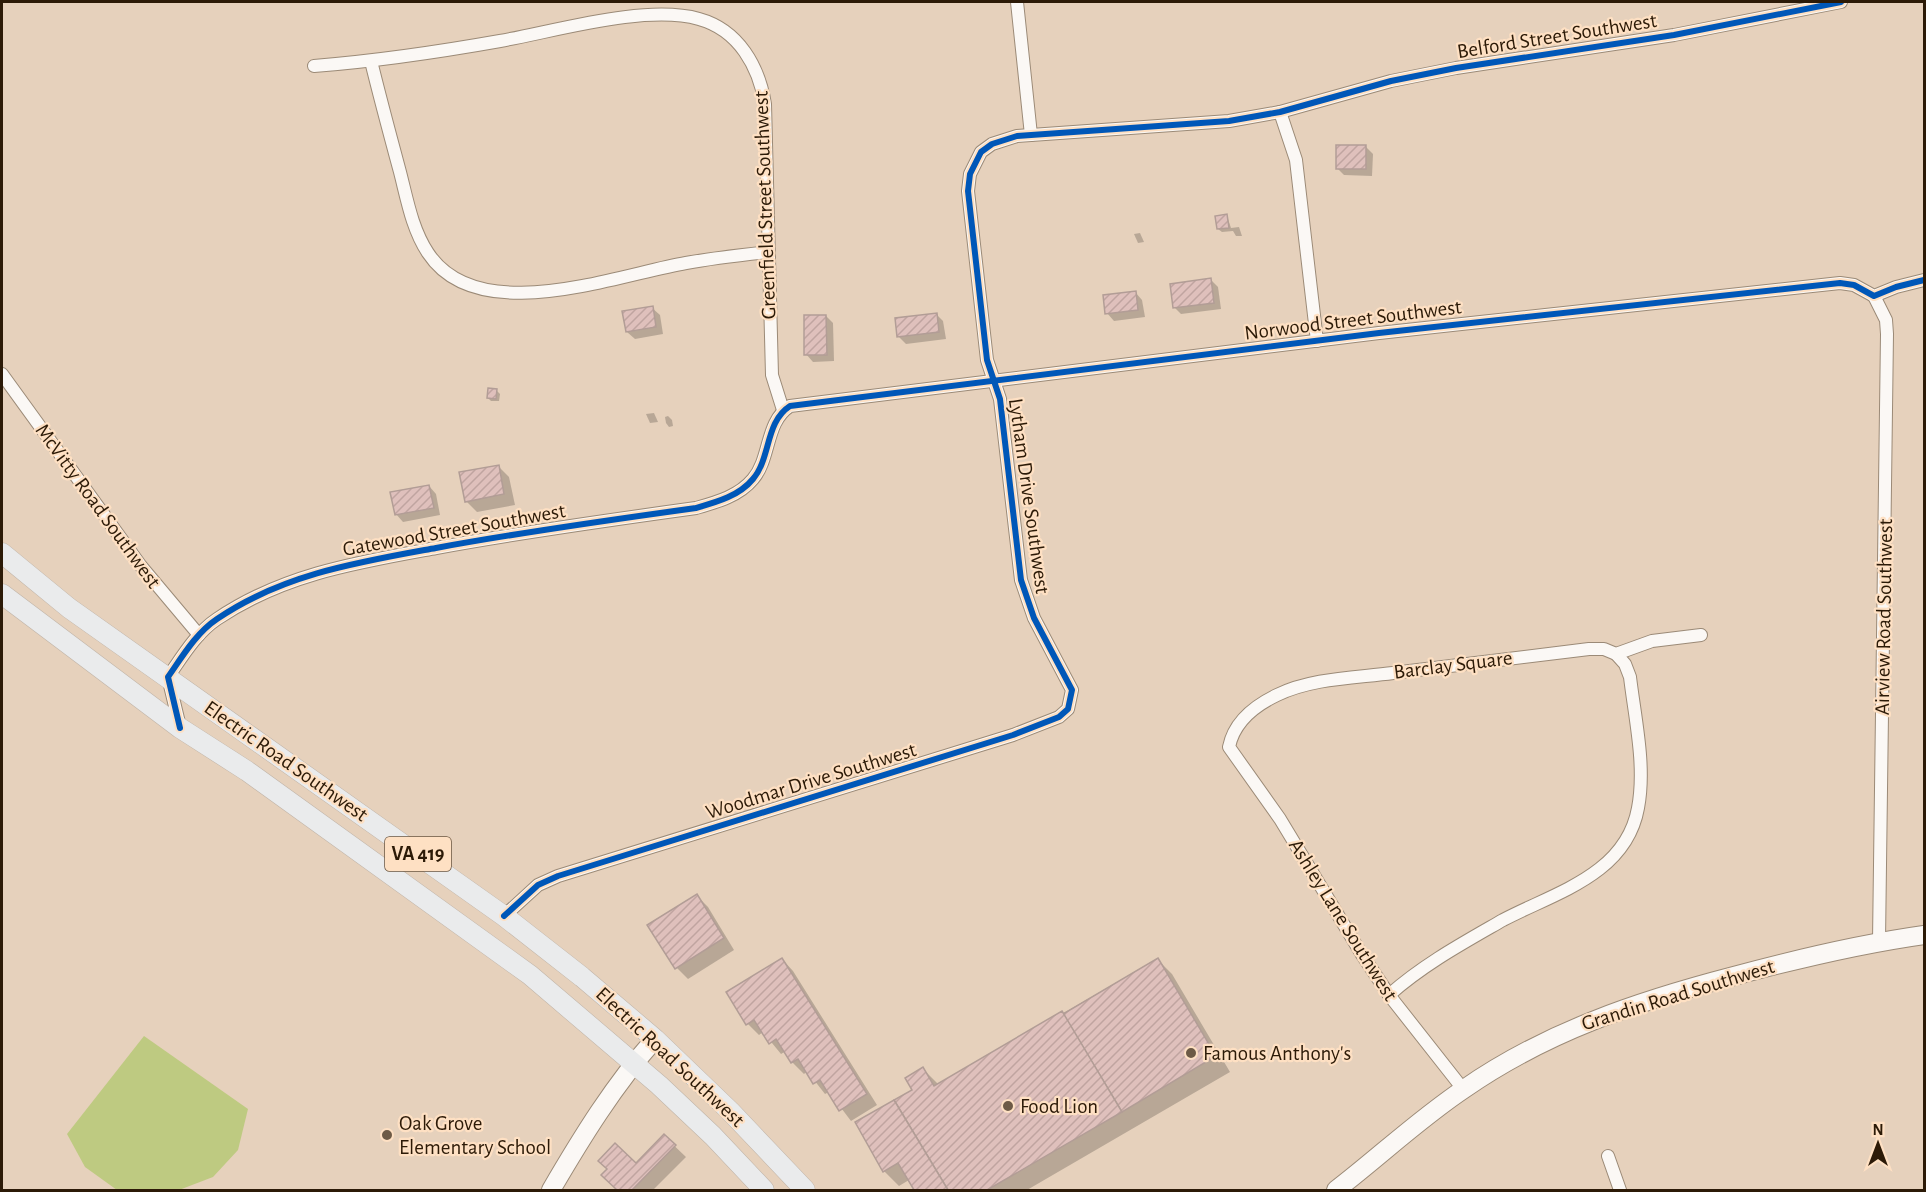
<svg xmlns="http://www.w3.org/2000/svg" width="1926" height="1192" viewBox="0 0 1926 1192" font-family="'Alegreya Sans',sans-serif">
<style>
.green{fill:#beca81}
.shadow{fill:#0003}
.building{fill:url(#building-hatch);stroke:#b29d96;stroke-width:1.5}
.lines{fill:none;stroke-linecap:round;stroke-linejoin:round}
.street-casing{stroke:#9b8a77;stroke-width:14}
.secondary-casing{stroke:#9b8a77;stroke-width:20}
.primary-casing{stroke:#c0b4a8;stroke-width:21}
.street{stroke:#fbf8f5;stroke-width:12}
.secondary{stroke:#fbf8f5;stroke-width:18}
.primary{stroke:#eaebec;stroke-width:20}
.cycleway-casing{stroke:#fee0c3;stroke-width:10}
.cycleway{stroke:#0057b8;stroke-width:6}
.poi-dot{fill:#6d5a46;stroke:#fee0c3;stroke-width:2}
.labels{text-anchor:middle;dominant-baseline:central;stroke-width:4.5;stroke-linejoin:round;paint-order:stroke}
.shield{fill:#fee0c3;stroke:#6b553f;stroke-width:1.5}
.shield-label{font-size:20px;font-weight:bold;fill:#2c1a07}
.street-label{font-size:21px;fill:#2c1a07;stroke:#fee0c3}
.poi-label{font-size:21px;fill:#2c1a07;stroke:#fee0c3;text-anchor:start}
</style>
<defs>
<pattern id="building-hatch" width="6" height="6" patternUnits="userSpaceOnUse" patternTransform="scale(1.5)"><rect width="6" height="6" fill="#dfc0bc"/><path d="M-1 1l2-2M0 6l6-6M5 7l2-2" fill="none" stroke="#c0a4a0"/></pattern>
</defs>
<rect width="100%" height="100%" fill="#e6d1bc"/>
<polygon class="green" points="144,1036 248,1109 238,1150 213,1177 179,1190 117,1190 85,1167 67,1134"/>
<g class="shadow">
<polygon points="1366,147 1373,154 1372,176 1344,175 1337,168"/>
<polygon points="1227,216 1231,228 1239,227 1242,236 1236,236 1233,231 1222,232 1218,229"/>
<polygon points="1140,233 1144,242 1138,243 1134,234"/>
<polygon points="1211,280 1218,287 1221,309 1181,314 1174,307"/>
<polygon points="1135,292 1142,300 1145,317 1114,321 1107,313"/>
<polygon points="652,308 660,315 663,334 635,339 627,332"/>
<polygon points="936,314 943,321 946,339 906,344 899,337"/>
<polygon points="826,316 833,323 834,361 813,362 806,354"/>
<polygon points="496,390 500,394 499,401 491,401 488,398"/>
<polygon points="654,413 658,422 650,423 646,414"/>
<polygon points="668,416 672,420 673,426 669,427 666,423 665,417"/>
<polygon points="498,466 509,477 515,505 477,512 466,501"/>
<polygon points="429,486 436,494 440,515 403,522 396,514"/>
<polygon points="697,896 708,907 734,950 688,979 677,968"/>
<polygon points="782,959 793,971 877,1105 851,1121 829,1092 825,1094 807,1071 804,1074 793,1063 786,1051 781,1054 763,1032 759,1035 748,1024"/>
<polygon points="1157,959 1172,974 1230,1072 1027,1190 915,1190 909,1180 899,1186 884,1171 923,1069 939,1085"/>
<polygon points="664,1136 686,1157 653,1190 619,1190 603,1175 609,1169 636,1166"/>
</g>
<g class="building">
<rect x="1336" y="145" width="30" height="24"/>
<polygon points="1227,214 1229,228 1217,229 1215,216"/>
<polygon points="1211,278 1214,303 1173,308 1170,284"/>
<polygon points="1136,291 1138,310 1105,314 1103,295"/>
<polygon points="653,306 656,327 626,332 622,311"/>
<polygon points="937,313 939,332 897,337 895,318"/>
<polygon points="804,315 826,315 827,355 804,355"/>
<polygon points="488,388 497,389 496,399 487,398"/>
<polygon points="499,465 504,494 465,502 459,472"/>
<polygon points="429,485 434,508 395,515 390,492"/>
<polygon points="697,894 724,938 675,969 647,925"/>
<polygon points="782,958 867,1094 839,1111 820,1080 813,1084 798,1059 791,1063 776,1039 769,1044 754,1020 746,1025 726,992"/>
<polygon points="1158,958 1216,1056 1122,1112 1063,1014"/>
<polygon points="1062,1011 1122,1112 987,1190 948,1190 894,1100 912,1090 905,1078 923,1067 934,1086"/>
<polygon points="894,1100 948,1190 914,1190 898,1163 883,1172 855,1122"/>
<polygon points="664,1134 676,1145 632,1190 617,1190 601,1175 607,1169 598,1161 615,1143 636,1163"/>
</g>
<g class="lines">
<defs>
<g id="street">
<polyline points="1017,2 1031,135"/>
<path d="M371 61C380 98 390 135 400 172 407 199 412 229 428 253 478 329 616 275 686 263 713 258 740 255 768 252"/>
<path d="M314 66C377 61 438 52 500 41 556 31 646 4 699 19 739 30 759 67 765 104L772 375 783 410"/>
<polyline points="1280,112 1296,160 1317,341"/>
<polyline points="1874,296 1886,320 1887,334 1879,941"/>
<polyline points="2,374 141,566 199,635"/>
<path d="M180 727 168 677C182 657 196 633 217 619 283 574 359 562 436 548 522 532 609 520 696 508 717 502 739 496 753 479 771 458 765 422 790 406L1379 333 1840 283 1854 285 1874 296 1896 287 1924 280"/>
<polyline points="504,916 538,885 558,876 1013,735 1059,717 1068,709 1072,690 1034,618 1021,580 1000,399 987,360 968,191 970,174 981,152 992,144 1017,136 1229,121 1280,112 1391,81 1456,68 1674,35 1841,2"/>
<path d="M1389 995C1424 964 1463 943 1503 920 1554 893 1626 875 1638 808 1646 766 1635 719 1630 677L1625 664 1616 654"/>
<path d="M1463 1089 1389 995 1361 953 1280 819 1229 747C1234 722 1254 706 1277 695 1312 678 1355 678 1393 673 1458 665 1523 657 1589 649H1604L1616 654 1652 641 1701 635"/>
<polyline points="1608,1156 1620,1190"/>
</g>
<g id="secondary">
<path d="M551 1190C582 1137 614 1085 655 1039"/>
<path d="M1336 1190C1379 1157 1419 1119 1464 1089 1546 1032 1638 1001 1734 976 1797 959 1860 944 1924 935"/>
</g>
<g id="primary">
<polyline points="2,553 69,608 504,916 582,977 655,1039 730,1111 805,1190"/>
<polyline points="2,594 180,728 247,771 530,975 659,1085 713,1136 764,1190"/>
</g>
</defs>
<use href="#street" class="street-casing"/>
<use href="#secondary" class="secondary-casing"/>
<use href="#primary" class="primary-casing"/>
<use href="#street" class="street"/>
<use href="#secondary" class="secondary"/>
<use href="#primary" class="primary"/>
<defs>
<g id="cycleway">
<path d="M180 728 168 677C182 657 196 633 217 619 283 574 359 562 436 548 522 532 609 520 696 508 717 502 739 496 753 479 771 458 765 422 790 406L1379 333 1840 283 1854 285 1874 296 1896 287 1924 280"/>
<polyline points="504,916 538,885 558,876 1013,735 1059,717 1068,709 1072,690 1034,618 1021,580 1000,399 987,360 968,191 970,174 981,152 992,144 1017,136 1229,121 1280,112 1391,81 1456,68 1674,35 1841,2"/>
</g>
</defs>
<use href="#cycleway" class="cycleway-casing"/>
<use href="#cycleway" class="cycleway"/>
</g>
<g class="poi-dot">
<circle cx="1191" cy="1053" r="6"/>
<circle cx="1008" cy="1106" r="6"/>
<circle cx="387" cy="1135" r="6"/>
</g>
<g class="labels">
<rect class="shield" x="385" y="837" width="66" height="34" rx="4.5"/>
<g class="shield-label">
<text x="418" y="854">VA 419</text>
</g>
<g class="street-label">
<text transform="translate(1557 36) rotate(-9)">Belford Street Southwest</text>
<text transform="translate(765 205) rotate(-92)">Greenfield Street Southwest</text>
<text transform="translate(1353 320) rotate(-7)">Norwood Street Southwest</text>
<text transform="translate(1029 496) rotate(82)">Lytham Drive Southwest</text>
<text transform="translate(98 506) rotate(54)">McVitty Road Southwest</text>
<text transform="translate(454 530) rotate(-10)">Gatewood Street Southwest</text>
<text transform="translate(1884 617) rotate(-89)">Airview Road Southwest</text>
<text transform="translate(1453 665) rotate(-7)">Barclay Square</text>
<text transform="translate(286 761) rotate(35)">Electric Road Southwest</text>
<text transform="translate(811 781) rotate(-17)">Woodmar Drive Southwest</text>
<text transform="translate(1343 920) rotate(58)">Ashley Lane Southwest</text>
<text transform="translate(1678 995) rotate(-17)">Grandin Road Southwest</text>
<text transform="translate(670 1057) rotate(43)">Electric Road Southwest</text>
</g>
<g class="poi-label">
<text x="1203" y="1053">Famous Anthony's</text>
<text x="1020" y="1106">Food Lion</text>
<text x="399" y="1123">Oak Grove<tspan x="399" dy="24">Elementary School</tspan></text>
</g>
</g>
<rect width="1926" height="1192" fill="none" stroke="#2c1a07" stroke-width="6"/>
<g transform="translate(1878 1144)" stroke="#fee0c3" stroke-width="4.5" paint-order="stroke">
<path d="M0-4.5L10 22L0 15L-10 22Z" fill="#2c1a07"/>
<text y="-9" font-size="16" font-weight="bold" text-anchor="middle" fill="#2c1a07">N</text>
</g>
</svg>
